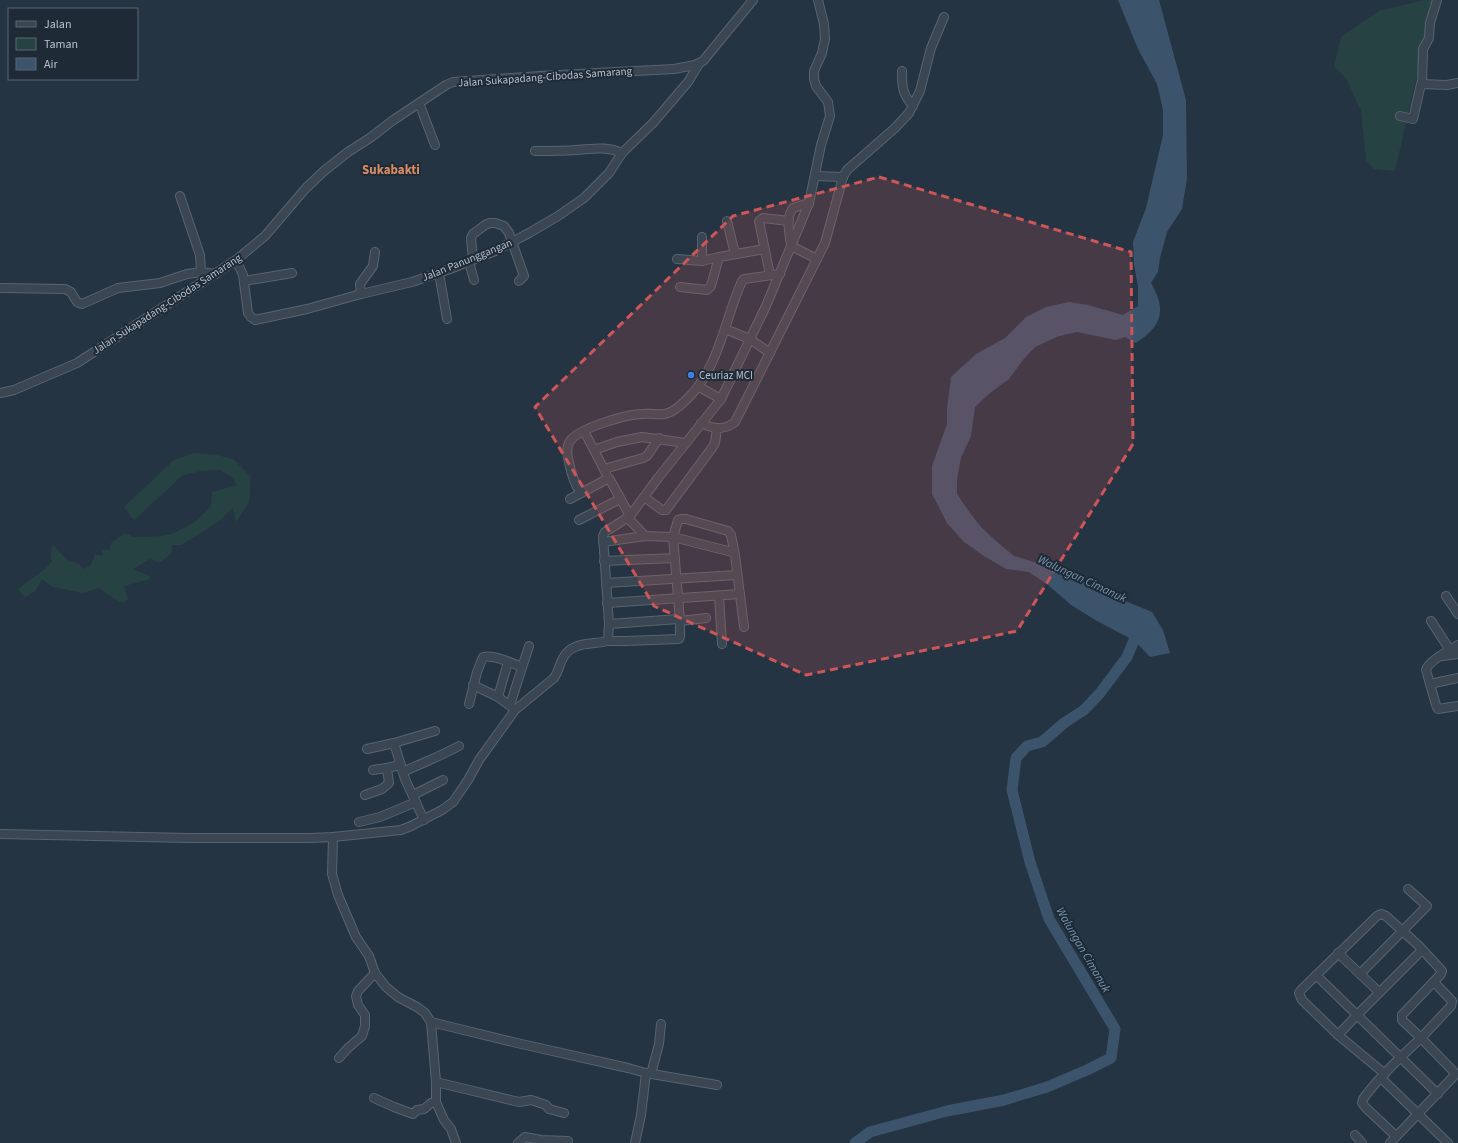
<svg xmlns="http://www.w3.org/2000/svg" width="1458" height="1143" viewBox="0 0 1458 1143" font-family="'Source Sans 3',sans-serif">
<style>
.green{fill:#274243}
.water{fill:#3b536b}
.lines{fill:none;stroke-linecap:round;stroke-linejoin:round}
.river{stroke:#3b536b;stroke-width:11}
.minor-casing{stroke:#58646f;stroke-width:10}
.minor{stroke:#3a4651;stroke-width:8}
.marked{fill:#cd5659;fill-opacity:0.2;stroke:#cd5659;stroke-width:3;stroke-dasharray:8 5;stroke-linejoin:round}
.shop-dot{fill:#3f7fe0;stroke:#1e2b37;stroke-width:1.5}
.labels{text-anchor:middle;dominant-baseline:central;stroke-width:4;stroke-linejoin:round;paint-order:stroke}
.street-label{font-size:11px;fill:#b7c1cc;stroke:#1e2b37}
.poi-label{font-size:11px;fill:#b7c1cc;stroke:#1e2b37;text-anchor:start}
.water-label{font-size:12px;font-style:italic;fill:#7694af;stroke:#1e2b37}
.quarter-label{font-size:13px;font-weight:bold;fill:#d88c65;stroke:#1e2b37}
</style>
<rect width="100%" height="100%" fill="#253442"/>
<g class="green">
<polygon points="1424,0 1434,0 1395,171 1374,169 1366,160 1361,111 1346,78 1334,66 1341,37 1379,11"/>
<polygon points="194,453 217,455 233,459 251,477 249,502 236,522 233,508 218,522 181,545 172,545 172,553 159,563 150,559 133,569 149,576 150,579 124,586 128,599 122,603 98,588 83,593 53,587 42,579 35,591 25,598 18,589 46,568 52,561 50,558 53,545 67,560 79,564 83,569 91,565 95,554 102,556 102,549 110,550 111,543 125,533 134,537 143,537 160,536 172,534 195,522 211,506 212,492 237,485 232,477 220,470 201,471 183,475 134,520 124,507 174,460"/>
</g>
<path class="water" d="M1118 0H1159L1186 100 1187 179 1182 209 1167 232 1160 258 1158 272 1151 283C1167 310 1162 326 1136 343L1125 337 1116 340 1077 332 1059 336 1035 347 1023 360 1009 379 990 393 975 407 971 436 961 458 957 479V494L970 513 982 528 996 541 1014 556 1063 571 1113 596 1152 612 1163 630 1170 653 1150 657 1135 641 1097 621 1071 605 1048 585 1029 572 1006 569 984 556 964 542 947 523 932 494V466L947 424V408L951 377 976 354 1005 338 1026 317 1046 307 1069 302 1088 305 1123 315 1138 306V287L1134 264 1133 242 1146 208 1163 135V110L1157 84 1138 49Z"/>
<g class="lines">
<polyline class="river" points="855,1143 870,1132 947,1111 1004,1100 1047,1087 1087,1070 1111,1058 1115,1029 1049,919 1030,862 1012,790 1016,758 1027,746 1042,742 1064,723 1084,710 1100,693 1127,657 1138,631 1136,628"/>
<defs>
<g id="minor">
<path d="M902 71C902 86 902 94 913 106"/>
<polyline points="1422,84 1423,49 1429,38 1430,23 1437,0"/>
<polyline points="419,103 435,145"/>
<polyline points="1400,116 1413,119 1421,84 1447,85 1458,83"/>
<path d="M535 151C549 151 562 151 576 150 593 149 606 146 622 153"/>
<polyline points="815,176 843,177"/>
<polyline points="180,196 200,255 201,272"/>
<path d="M809 203 793 208C785 218 790 234 791 246L817 259"/>
<polyline points="727,221 735,254"/>
<polyline points="677,259 702,261 719,257"/>
<polyline points="236,260 243,275 248,313 251,317 255,320 307,309 361,294 412,282 450,269 495,251 529,233 558,216 584,198 609,173 622,153 653,123 688,82 699,64"/>
<polyline points="473,260 471,238 473,234 485,225 490,223 495,223 504,226 509,233 524,276 519,281"/>
<polyline points="702,261 702,237"/>
<polyline points="469,262 474,280"/>
<polyline points="439,273 447,319"/>
<polyline points="770,275 759,221 763,218 789,221"/>
<polyline points="244,281 292,273"/>
<polyline points="680,287 707,290 711,286 719,257 765,249"/>
<polyline points="0,288 65,289 71,292 77,302 82,304 118,288 160,283 187,274 201,272 216,274"/>
<polyline points="361,294 360,284 373,266 375,252"/>
<polyline points="725,329 750,339 770,353"/>
<polyline points="699,387 721,399"/>
<polyline points="0,393 14,390 77,363 236,260 265,236 306,188 324,171 348,152 370,138 392,121 446,85 453,82 540,76 674,69 695,65 703,61 753,0"/>
<path d="M701 423C713 429 724 431 735 422L825 243 843 177 847 170 895 128 909 113 920 91 931 48 944 17"/>
<polyline points="584,431 606,473"/>
<polyline points="594,450 617,442 642,437 686,443"/>
<polyline points="604,469 643,458 647,456 659,438"/>
<path d="M581 493C574 484 571 473 569 462 567 455 566 447 570 441 579 428 627 414 643 414 650 413 657 415 664 414 672 413 680 406 685 401 719 370 724 321 742 281L744 279 780 274"/>
<polyline points="644,497 662,510 666,510 712,448 715,443 717,428"/>
<polyline points="570,499 609,478 630,516"/>
<polyline points="628,518 645,536"/>
<polyline points="579,520 620,499"/>
<polyline points="603,542 645,536 673,537 680,621 680,637 679,639 626,641 608,641"/>
<polyline points="735,555 731,535 728,531 686,519 681,519 678,520 673,537 732,552 735,555 744,627"/>
<polyline points="604,561 675,558"/>
<polyline points="606,583 737,575"/>
<polyline points="719,596 722,644"/>
<polyline points="1446,596 1458,614"/>
<polyline points="607,603 740,594"/>
<polyline points="680,621 706,618"/>
<polyline points="1431,621 1450,650"/>
<polyline points="609,624 679,619"/>
<path d="M1458 645C1450 650 1428 661 1426 670L1436 705 1438 709 1458 706"/>
<polyline points="1443,656 1458,654"/>
<polyline points="1430,684 1458,678"/>
<polyline points="473,685 498,697 513,708"/>
<polyline points="498,697 508,662"/>
<path d="M469 704 477 672 483 657C494 654 511 663 522 667"/>
<polyline points="510,705 529,646"/>
<polyline points="394,743 405,779 424,820"/>
<polyline points="367,749 394,743 435,731"/>
<polyline points="373,770 387,768"/>
<path d="M403 772C422 763 441 756 459 746"/>
<polyline points="365,795 382,789 389,783 387,768 401,765"/>
<polyline points="413,795 443,780"/>
<polyline points="359,822 380,817 416,802"/>
<path d="M0 834 189 838H309L333 837 401 830 411 826 442 810 453 802 468 780 479 760 515 710 554 678C559 671 559 665 563 658 572 641 592 645 608 641L609 624 603 536 605 532 630 516 658 478 721 399 766 306 809 203 821 145 830 116 828 102 816 86 814 79V71L822 53 825 39 824 24 818 0"/>
<polyline points="333,837 332,874 338,895 356,937 369,956 375,973 386,987 398,997 417,1007 425,1013 431,1022 436,1082 436,1102 444,1120 451,1129 456,1143"/>
<polyline points="1338,953 1379,992"/>
<polyline points="1360,974 1427,906 1408,889"/>
<polyline points="1316,975 1438,1094"/>
<polyline points="431,1022 517,1043 628,1068 646,1073 717,1085"/>
<polyline points="1338,1035 1357,1015 1422,950"/>
<polyline points="339,1058 348,1048 362,1036 365,1026 365,1015 358,1005 356,996 358,991 375,973"/>
<polyline points="651,1074 659,1044 661,1024"/>
<path d="M1385 1074 1338 1035 1302 1000 1299 993 1301 990 1377 916 1381 914 1386 916 1419 946 1442 971 1441 974 1402 1015V1020L1421 1038C1401 1057 1379 1077 1363 1099L1362 1103 1366 1108 1396 1136"/>
<polyline points="1381,1078 1448,1143"/>
<polyline points="436,1082 519,1102 531,1100 546,1105 549,1109 564,1113"/>
<polyline points="374,1098 394,1107 413,1114 417,1110 424,1109 431,1103 436,1103"/>
<polyline points="1355,1135 1362,1143"/>
<polyline points="518,1143 525,1137 541,1140 568,1141"/>
<polyline points="635,1143 641,1115 646,1073"/>
<polyline points="1390,1143 1454,1076 1455,1073 1421,1038 1451,1006 1452,1001 1434,982"/>
</g>
</defs>
<use href="#minor" class="minor-casing"/>
<use href="#minor" class="minor"/>
</g>
<path class="marked" d="M879 177 1131 252 1133 444 1017 631 806 675 654 606 535 407 733 216Z"/>
<circle class="shop-dot" cx="691" cy="375" r="4"/>
<g class="labels">
<g class="street-label">
<text transform="translate(545 77) rotate(-4)">Jalan Sukapadang-Cibodas Samarang</text>
<text transform="translate(467 260) rotate(-22)">Jalan Panunggangan</text>
<text transform="translate(167 304) rotate(-33)">Jalan Sukapadang-Cibodas Samarang</text>
</g>
<g class="poi-label">
<text x="699" y="375">Ceuriaz MCI</text>
</g>
<g class="water-label">
<text transform="translate(1082 579) rotate(25)">Walungan Cimanuk</text>
<text transform="translate(1083 950) rotate(60)">Walungan Cimanuk</text>
</g>
<g class="quarter-label">
<text x="391" y="170">Sukabakti</text>
</g>
</g>
<rect x="8" y="8" width="130" height="72" fill="#1e2b37" stroke="#5b6773"/>
<rect x="16" y="21" width="20" height="6" fill="#3a4651" stroke="#5b6773"/>
<text x="44" y="28" font-size="12" fill="#b7c1cc">Jalan</text>
<rect x="16" y="38" width="20" height="12" fill="#274243" stroke="#5b6773"/>
<text x="44" y="48" font-size="12" fill="#b7c1cc">Taman</text>
<rect x="16" y="58" width="20" height="12" fill="#3b536b" stroke="#5b6773"/>
<text x="44" y="68" font-size="12" fill="#b7c1cc">Air</text>
</svg>
